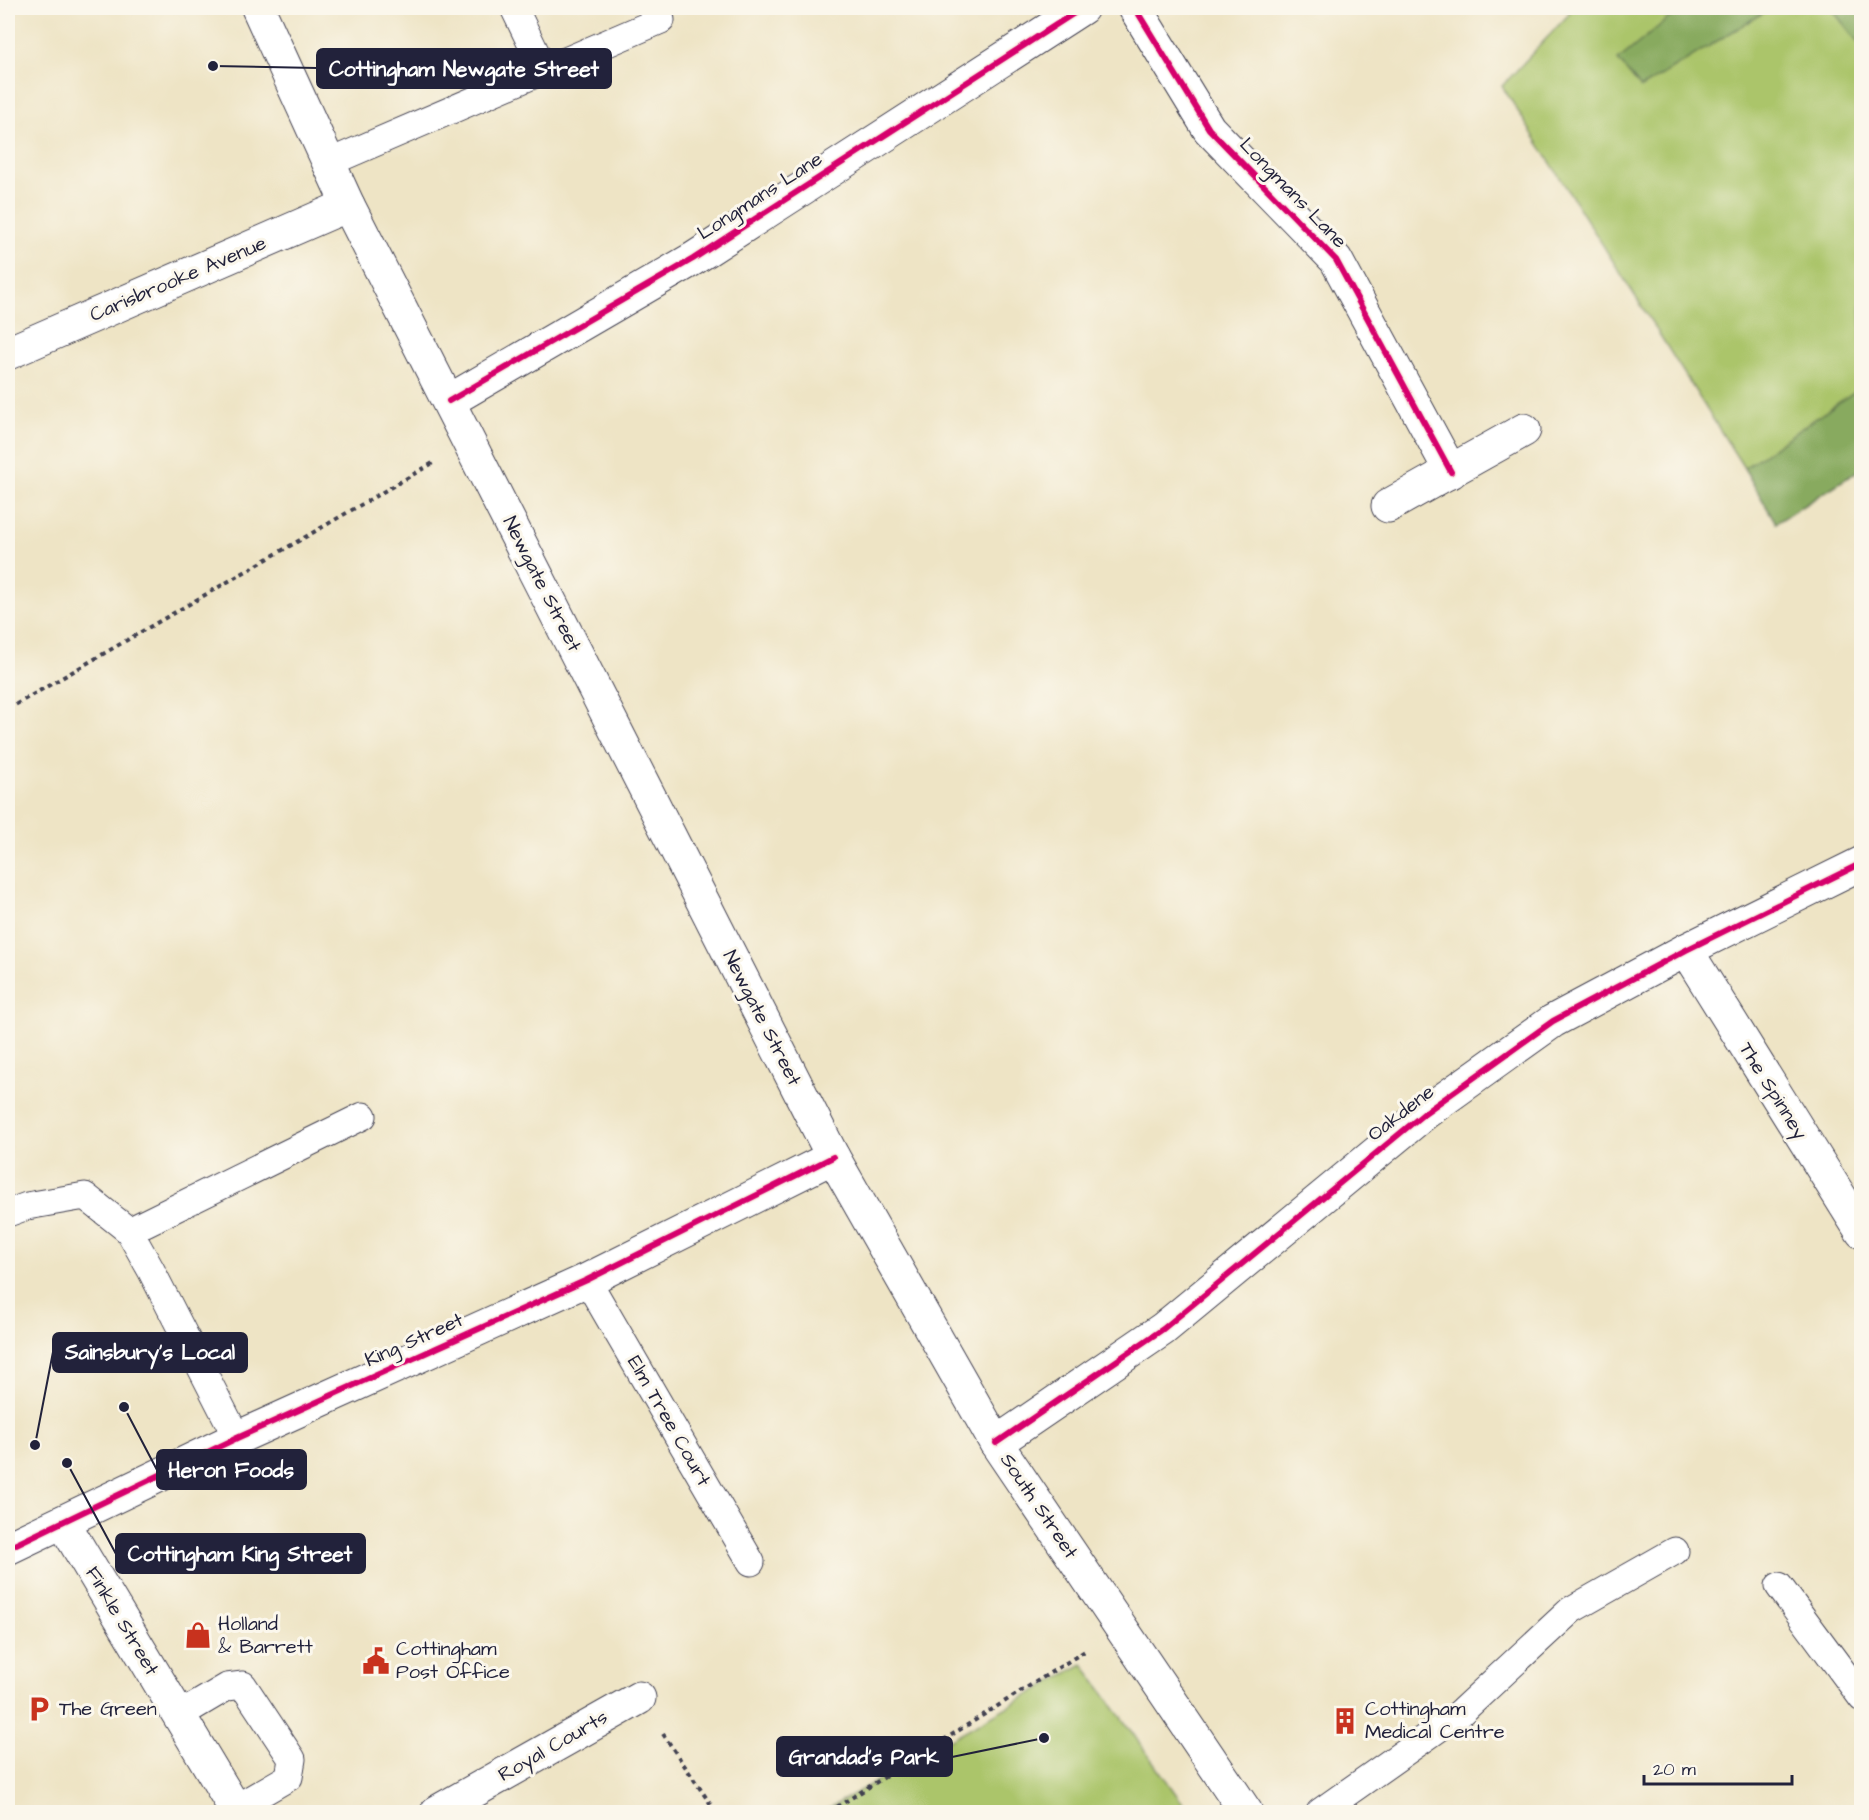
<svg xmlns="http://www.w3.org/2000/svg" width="1869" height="1820" viewBox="0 0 1869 1820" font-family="'Architects Daughter',sans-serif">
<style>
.green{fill:#abc56a;stroke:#667452;stroke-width:1.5}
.forest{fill:#88aa5e;stroke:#55664c;stroke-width:1.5}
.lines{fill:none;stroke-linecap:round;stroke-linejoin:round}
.lane-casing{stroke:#413f50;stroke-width:29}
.street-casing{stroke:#413f50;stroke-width:35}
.secondary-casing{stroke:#413f50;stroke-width:35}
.path{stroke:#413f50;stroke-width:4;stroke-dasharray:4.5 4.5;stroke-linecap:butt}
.lane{stroke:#fff;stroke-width:27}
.street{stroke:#fff;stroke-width:33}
.secondary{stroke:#fff;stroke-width:33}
.cycleway-casing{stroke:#fbf7ec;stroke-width:10}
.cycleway{stroke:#d6006c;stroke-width:6}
.labels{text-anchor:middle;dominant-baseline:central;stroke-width:6;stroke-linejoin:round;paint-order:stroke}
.street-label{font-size:20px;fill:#22223b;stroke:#fbf7ec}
.poi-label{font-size:20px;fill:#22223b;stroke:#fbf7ec;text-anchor:start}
.leader{fill:none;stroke:#22223b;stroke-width:2}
.callout-dot{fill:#22223b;stroke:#fbf7ec;stroke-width:2}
.callout{fill:#22223b;stroke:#22223b;stroke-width:2}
.callout-label{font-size:21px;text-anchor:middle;font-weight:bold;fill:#fff}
</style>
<rect width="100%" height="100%" fill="#fbf7ec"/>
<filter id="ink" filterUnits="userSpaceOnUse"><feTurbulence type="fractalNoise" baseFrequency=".0167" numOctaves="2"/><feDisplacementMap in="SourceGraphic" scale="12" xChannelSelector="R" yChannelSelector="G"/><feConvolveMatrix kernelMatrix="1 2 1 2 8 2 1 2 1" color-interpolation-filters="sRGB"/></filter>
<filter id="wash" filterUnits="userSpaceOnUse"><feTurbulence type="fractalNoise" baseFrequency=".008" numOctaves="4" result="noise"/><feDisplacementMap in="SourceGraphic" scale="24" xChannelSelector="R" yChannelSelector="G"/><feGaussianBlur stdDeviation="1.35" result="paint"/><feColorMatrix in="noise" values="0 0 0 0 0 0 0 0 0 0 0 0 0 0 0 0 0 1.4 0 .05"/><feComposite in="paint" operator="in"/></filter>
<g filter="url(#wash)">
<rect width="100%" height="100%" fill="#eee4c5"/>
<g class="green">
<polygon points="1566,8 1861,8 1861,469 1776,523 1744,468 1502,86 1570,13"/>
<polygon points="1083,1664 1189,1812 822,1812"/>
</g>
<g class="forest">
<polygon points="1681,8 1771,8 1641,88 1618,60"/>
<polygon points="1831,8 1861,8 1861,46"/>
<polygon points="1861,387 1861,469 1776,523 1744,468"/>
</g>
</g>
<g filter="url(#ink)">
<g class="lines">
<defs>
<g id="lane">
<polyline points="514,8 544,70"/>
<polyline points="328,163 661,20"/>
<polyline points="8,1213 27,1206 85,1196 129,1231 151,1270 237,1438"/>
<polyline points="129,1231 363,1116"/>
<polyline points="587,1280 751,1562"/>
<polyline points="1779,1586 1862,1698"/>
<polyline points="178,1716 227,1687 243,1685 292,1759 289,1777 234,1809"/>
<polyline points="1320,1812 1459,1714 1571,1610 1675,1551"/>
</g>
<g id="street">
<polyline points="1135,8 1209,129 1336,260 1451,472"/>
<polyline points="8,353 348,205"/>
<polyline points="449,401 693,259 1082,8"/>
<polyline points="1388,506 1524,430"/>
<polyline points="1686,950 1862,1232"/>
<polyline points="996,1443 1163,1329 1426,1112 1553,1021 1686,950 1862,863"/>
<polyline points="63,1522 237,1812"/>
<polyline points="8,1548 237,1438 587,1280 833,1157"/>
<polyline points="437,1812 639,1698"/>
</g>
<polyline id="secondary" points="258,8 348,205 833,1157 996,1443 1246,1812"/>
</defs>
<use href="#lane" class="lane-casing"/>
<use href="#street" class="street-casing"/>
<use href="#secondary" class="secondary-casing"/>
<g class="path">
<polyline points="8,709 433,463"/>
<polyline points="663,1734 716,1812"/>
<polyline points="829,1812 1085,1651"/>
</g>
<use href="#lane" class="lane"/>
<use href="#street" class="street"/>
<use href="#secondary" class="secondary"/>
<defs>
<g id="cycleway">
<polyline points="1135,8 1209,129 1336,260 1451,472"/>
<polyline points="449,401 693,259 1082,8"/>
<polyline points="996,1443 1163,1329 1426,1112 1553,1021 1686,950 1862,863"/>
<polyline points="8,1548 237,1438 587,1280 833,1157"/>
</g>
</defs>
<use href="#cycleway" class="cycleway-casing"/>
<use href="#cycleway" class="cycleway"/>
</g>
</g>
<defs>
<symbol id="shop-bare" viewBox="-9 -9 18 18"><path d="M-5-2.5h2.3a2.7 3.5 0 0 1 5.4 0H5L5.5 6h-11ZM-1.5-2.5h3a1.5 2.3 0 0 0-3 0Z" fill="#c8321e" stroke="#fbf7ec" stroke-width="2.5" paint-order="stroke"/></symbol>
<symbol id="civic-bare" viewBox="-9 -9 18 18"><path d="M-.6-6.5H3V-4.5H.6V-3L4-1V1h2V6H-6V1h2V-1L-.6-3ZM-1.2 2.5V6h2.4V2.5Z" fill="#c8321e" stroke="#fbf7ec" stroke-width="2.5" paint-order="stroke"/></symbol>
<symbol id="parking-bare" viewBox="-9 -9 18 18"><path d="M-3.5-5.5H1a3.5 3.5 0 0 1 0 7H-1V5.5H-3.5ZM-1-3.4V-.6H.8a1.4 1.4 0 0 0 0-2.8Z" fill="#c8321e" stroke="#fbf7ec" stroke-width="2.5" paint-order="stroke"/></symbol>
<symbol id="building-bare" viewBox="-9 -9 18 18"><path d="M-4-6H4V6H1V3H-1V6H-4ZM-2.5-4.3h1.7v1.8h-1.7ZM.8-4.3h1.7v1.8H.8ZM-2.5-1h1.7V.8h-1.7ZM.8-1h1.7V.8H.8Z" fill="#c8321e" stroke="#fbf7ec" stroke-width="2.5" paint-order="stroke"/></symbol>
</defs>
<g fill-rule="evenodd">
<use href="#shop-bare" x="179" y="1616" width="38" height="38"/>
<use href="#civic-bare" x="357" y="1642" width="38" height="38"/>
<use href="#parking-bare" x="20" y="1690" width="38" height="38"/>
<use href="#building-bare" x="1326" y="1702" width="38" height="38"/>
</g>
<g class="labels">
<g class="street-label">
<text transform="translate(1293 193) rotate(46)">Longmans Lane</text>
<text transform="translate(760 196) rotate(-33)">Longmans Lane</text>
<text transform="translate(178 279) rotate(-23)">Carisbrooke Avenue</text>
<text transform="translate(542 584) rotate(63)">Newgate Street</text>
<text transform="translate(762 1018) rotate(63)">Newgate Street</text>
<text transform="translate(1773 1091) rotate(58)">The Spinney</text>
<text transform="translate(1401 1113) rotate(-38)">Oakdene</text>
<text transform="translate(414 1340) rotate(-24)">King Street</text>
<text transform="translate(669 1421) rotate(60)">Elm Tree Court</text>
<text transform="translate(1039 1506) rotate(56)">South Street</text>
<text transform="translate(122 1621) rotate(59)">Finkle Street</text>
<text transform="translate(553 1746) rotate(-30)">Royal Courts</text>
</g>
<g class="poi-label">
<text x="218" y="1624">Holland<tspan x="218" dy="23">&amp; Barrett</tspan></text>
<text x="396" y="1649">Cottingham<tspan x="396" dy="23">Post Office</tspan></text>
<text x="59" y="1709">The Green</text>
<text x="1365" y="1709">Cottingham<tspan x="1365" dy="23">Medical Centre</tspan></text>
</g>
</g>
<path class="leader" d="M213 66L317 68M35 1445L53 1352M124 1407L157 1470M67 1463L116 1554M1044 1738L952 1757"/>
<g class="callout-dot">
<circle cx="213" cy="66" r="6"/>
<circle cx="35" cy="1445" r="6"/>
<circle cx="124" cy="1407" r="6"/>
<circle cx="67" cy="1463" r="6"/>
<circle cx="1044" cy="1738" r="6"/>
</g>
<g class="callout">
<rect x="317" y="49" width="294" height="39" rx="6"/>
<rect x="53" y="1333" width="194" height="39" rx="6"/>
<rect x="157" y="1450" width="149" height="39" rx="6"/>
<rect x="116" y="1534" width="249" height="39" rx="6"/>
<rect x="777" y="1737" width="175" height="39" rx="6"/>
</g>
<g class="callout-label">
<text x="464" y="76">Cottingham Newgate Street</text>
<text x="150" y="1359">Sainsbury's Local</text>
<text x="231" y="1477">Heron Foods</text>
<text x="240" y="1561">Cottingham King Street</text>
<text x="864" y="1764">Grandad's Park</text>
</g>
<rect width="1869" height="1820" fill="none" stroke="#fbf7ec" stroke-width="30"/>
<path d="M1644 1775v9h148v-9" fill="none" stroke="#22223b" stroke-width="3"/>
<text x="1653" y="1775" font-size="18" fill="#22223b" stroke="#fbf7ec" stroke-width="4.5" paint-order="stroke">20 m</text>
</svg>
